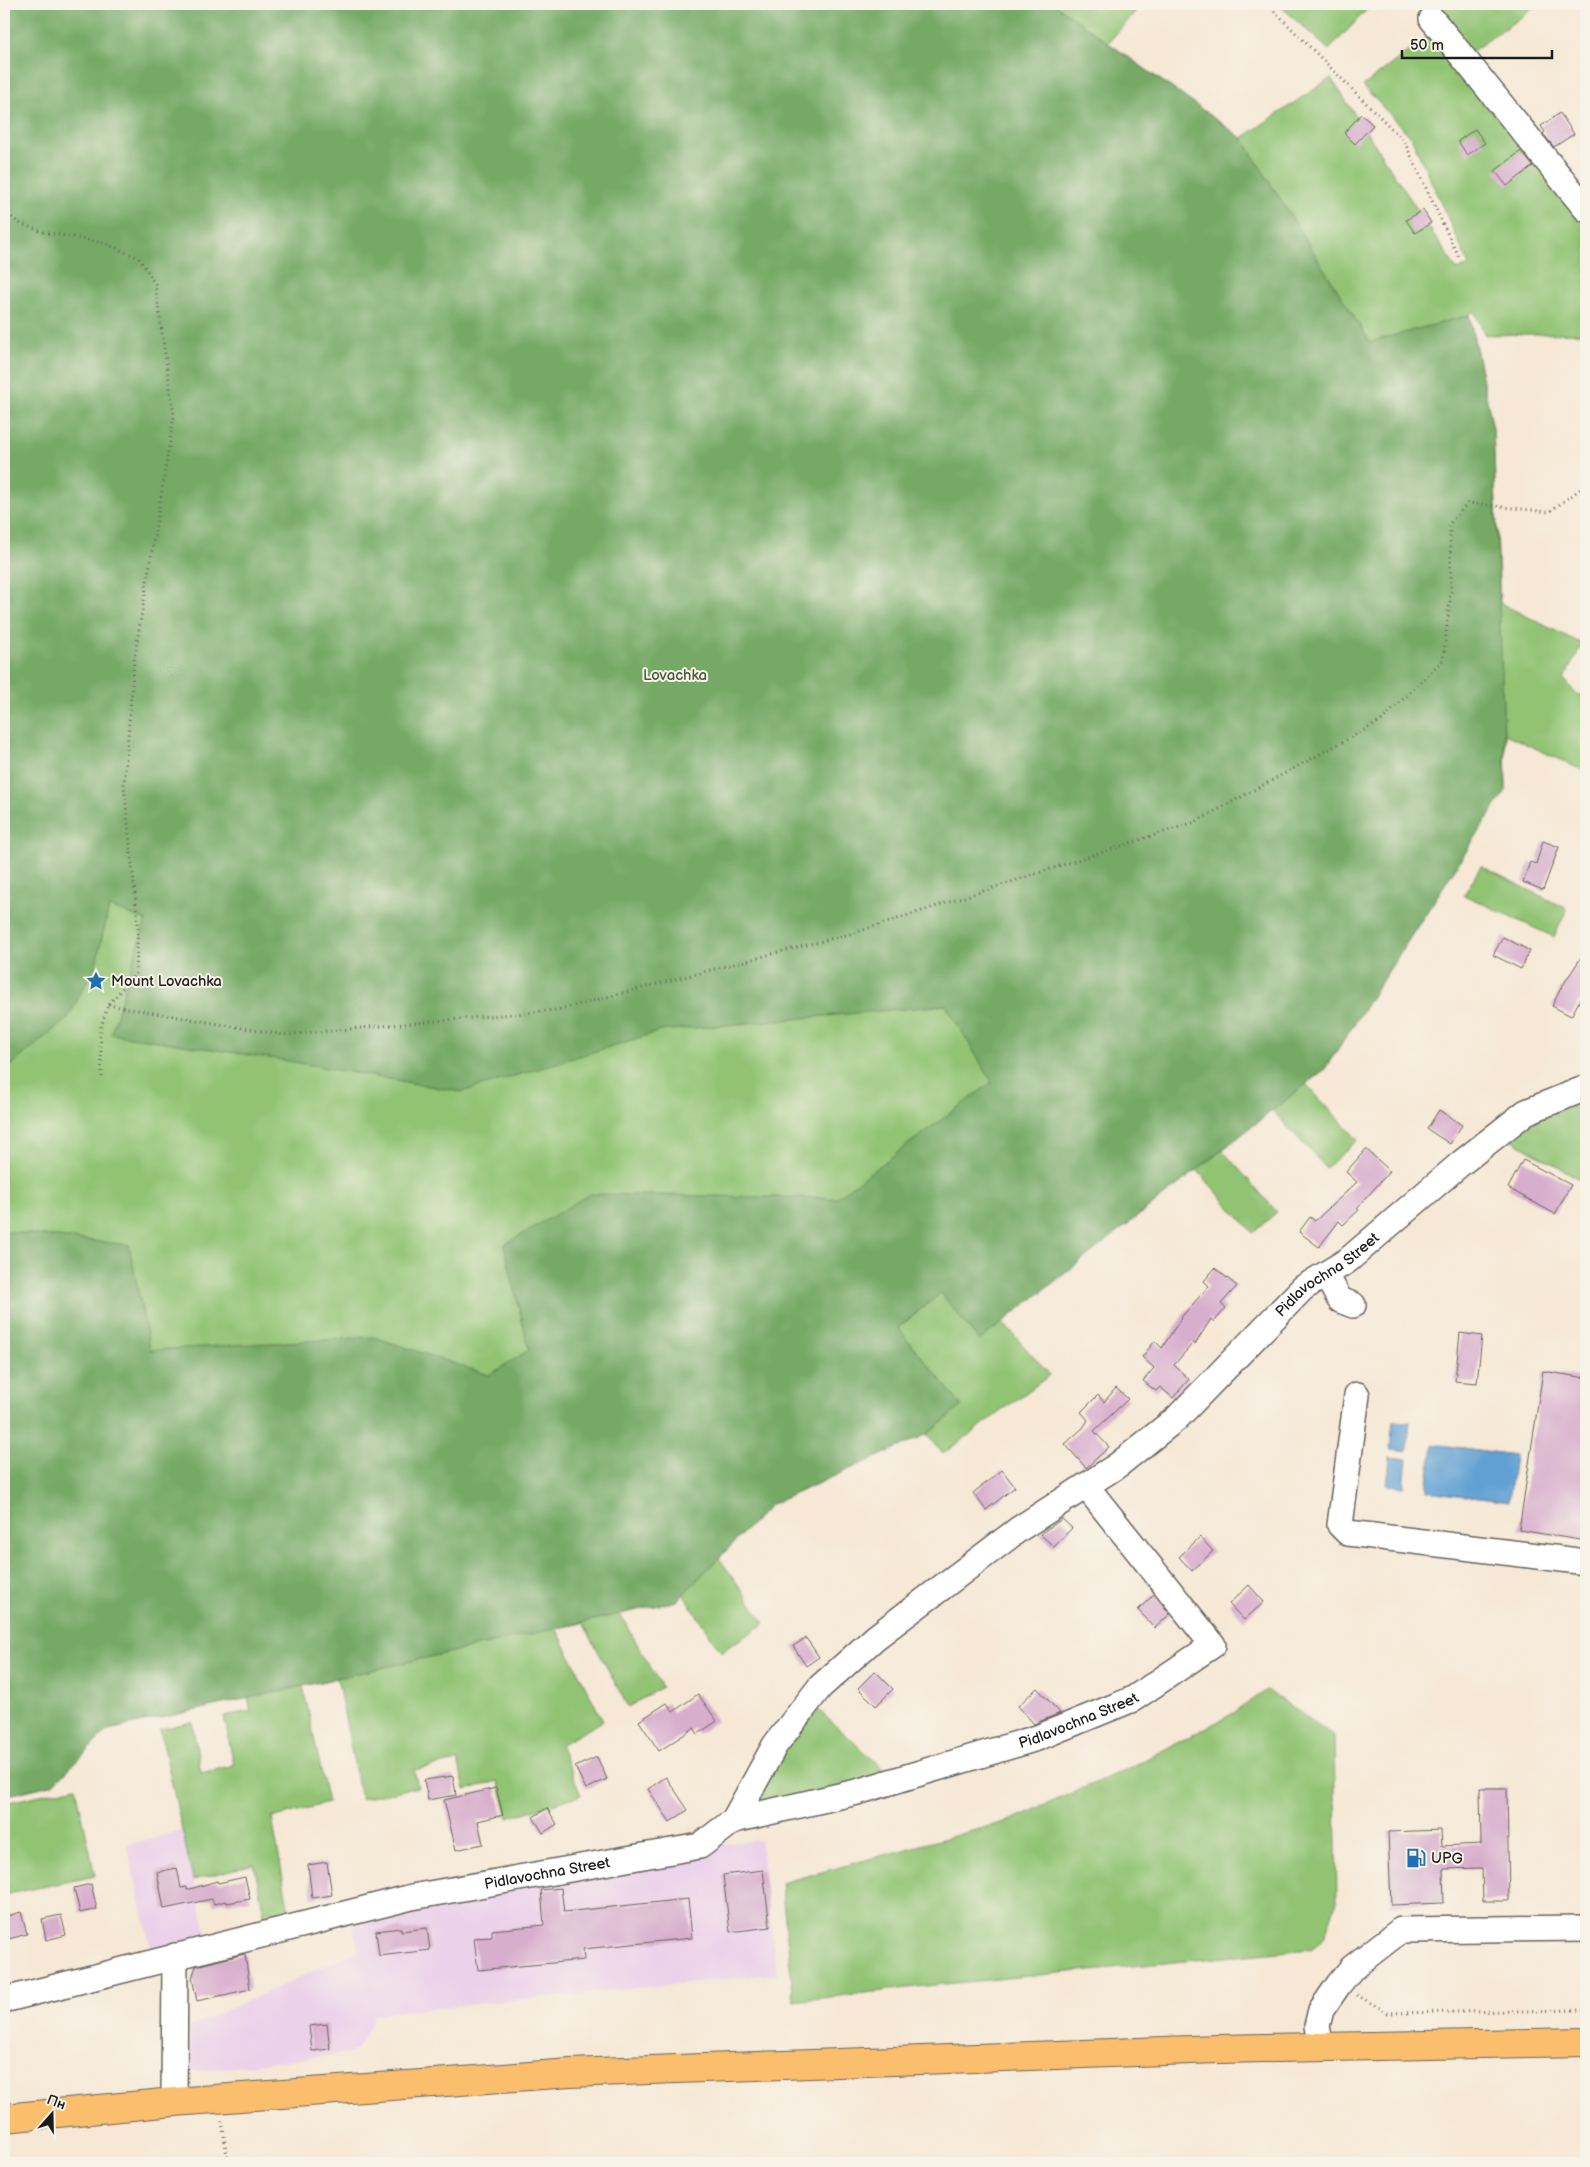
<svg xmlns="http://www.w3.org/2000/svg" width="1590" height="2167" viewBox="0 0 1590 2167" font-family="'Balsamiq Sans',sans-serif">
<style>
.built{fill:#ecd1ea}
.green{fill:#91c373;stroke:#567048}
.forest{fill:#74a965;stroke:#486240}
.water{fill:#60a0d3;stroke:#3e5e78}
.building{fill:#d7aecd}
.lines{fill:none;stroke-linecap:round;stroke-linejoin:round}
.minor-casing{stroke:#68635d;stroke-width:28}
.highway-casing{stroke:#68635d;stroke-width:30}
.path{stroke:#68635d;stroke-width:3;stroke-dasharray:1 4;stroke-linecap:butt}
.minor{stroke:#fff;stroke-width:25}
.highway{stroke:#fabe6d;stroke-width:28}
.labels{text-anchor:middle;dominant-baseline:central;stroke-width:4;stroke-linejoin:round;paint-order:stroke}
.park-label{font-size:15px;fill:#45563a;stroke:#f7f3e8}
.poi-label{font-size:15px;fill:#1c1c1c;stroke:#f7f3e8;text-anchor:start}
.street-label{font-size:15px;fill:#1c1c1c;stroke:#f7f3e8}
</style>
<rect width="100%" height="100%" fill="#f7f3e8"/>
<filter id="ink" filterUnits="userSpaceOnUse"><feTurbulence type="fractalNoise" baseFrequency=".02" numOctaves="2"/><feDisplacementMap in="SourceGraphic" scale="10" xChannelSelector="R" yChannelSelector="G"/><feConvolveMatrix kernelMatrix="1 2 1 2 8 2 1 2 1" color-interpolation-filters="sRGB"/></filter>
<filter id="wash" filterUnits="userSpaceOnUse"><feTurbulence type="fractalNoise" baseFrequency=".0096" numOctaves="4" result="noise"/><feDisplacementMap in="SourceGraphic" scale="20" xChannelSelector="R" yChannelSelector="G"/><feGaussianBlur stdDeviation="1.12" result="paint"/><feColorMatrix in="noise" values="0 0 0 0 0 0 0 0 0 0 0 0 0 0 0 0 0 1.4 0 .05"/><feComposite in="paint" operator="in"/></filter>
<g filter="url(#wash)">
<rect width="100%" height="100%" fill="#f6e8d5"/>
<g class="built">
<polygon points="181,1831 208,1939 152,1953 127,1845"/>
<polygon points="760,1840 777,1974 375,2014 365,2036 357,2048 351,2053 198,2071 192,2070 189,2027 358,1951 351,1912 700,1846"/>
</g>
<g class="green">
<polygon points="4,4 1142,4 1108,43 1242,138 1331,78 1457,270 1469,265 1411,137 1363,86 1432,33 1586,220 1586,333 1485,335 1474,311 1469,315 1493,429 1500,603 1582,644 1564,679 1576,694 1586,696 1586,772 1505,734 1506,790 1324,1070 1306,1084 1358,1140 1326,1168 1272,1110 1222,1150 1277,1212 1253,1233 1197,1170 1002,1322 1050,1375 943,1454 927,1434 770,1505 719,1558 765,1623 721,1652 683,1594 677,1601 620,1614 662,1687 628,1707 583,1623 556,1628 603,1721 560,1745 581,1795 508,1818 498,1781 465,1790 458,1761 414,1770 418,1787 361,1799 337,1678 303,1686 328,1803 272,1818 290,1917 266,1924 254,1864 193,1880 160,1729 192,1722 201,1773 234,1765 224,1716 251,1711 248,1698 108,1730 54,1784 4,1796"/>
<polygon points="1278,4 1372,4 1329,50"/>
<polygon points="1419,4 1540,4 1471,52"/>
<polygon points="1481,866 1567,909 1554,937 1464,895"/>
<polygon points="1586,1103 1586,1183 1514,1141 1514,1135 1547,1113"/>
<polygon points="1267,1690 1334,1736 1337,1901 1324,1938 1310,1949 935,1985 794,2001 781,1883 1009,1821 1133,1766 1232,1714"/>
<polygon points="814,1706 889,1774 763,1804 758,1796 762,1781"/>
<polygon points="76,1787 95,1876 4,1895 4,1803"/>
</g>
<polygon class="forest" points="4,4 1054,4 1242,138 1370,342 1469,315 1493,429 1506,790 1324,1070 979,1341 941,1293 898,1328 962,1406 928,1434 770,1505 677,1601 108,1730 54,1784 4,1796 4,1231 129,1245 150,1350 374,1337 489,1375 529,1350 504,1245 590,1194 836,1198 992,1082 946,1005 661,1031 462,1092 282,1060 111,1034 146,920 109,907 96,964 68,1018 4,1071"/>
<g class="water">
<polygon points="1393,1421 1410,1422 1407,1451 1390,1449"/>
<polygon points="1433,1444 1515,1455 1509,1502 1427,1491"/>
<polygon points="1390,1457 1407,1459 1404,1487 1387,1485"/>
</g>
<g id="blocks">
<g class="building">
<polygon points="1560,113 1574,134 1554,147 1543,134 1545,132 1541,126"/>
<polygon points="1361,114 1373,125 1355,144 1344,133"/>
<polygon points="1475,129 1485,143 1467,155 1458,141"/>
<polygon points="1521,151 1533,166 1507,186 1495,171"/>
<polygon points="1423,210 1431,223 1415,233 1406,220"/>
<polygon points="1543,841 1559,847 1543,890 1523,882 1530,862 1536,864"/>
<polygon points="1503,937 1530,951 1521,969 1493,955"/>
<polygon points="1586,950 1586,989 1571,1016 1552,1006 1561,988"/>
<polygon points="1439,1110 1462,1125 1450,1144 1427,1129"/>
<polygon points="1366,1149 1390,1171 1357,1208 1359,1210 1343,1225 1339,1221 1319,1247 1299,1232 1310,1217 1315,1221 1357,1182 1346,1172"/>
<polygon points="1523,1160 1571,1185 1555,1214 1508,1188"/>
<polygon points="1215,1268 1237,1286 1221,1304 1226,1308 1214,1322 1211,1319 1195,1344 1193,1343 1174,1365 1189,1379 1173,1398 1160,1387 1156,1391 1143,1381 1154,1368 1142,1357 1155,1341 1162,1348 1183,1315 1209,1286 1204,1281"/>
<polygon points="1460,1333 1482,1336 1477,1383 1455,1381"/>
<polygon points="1543,1371 1586,1378 1586,1541 1519,1530"/>
<polygon points="1116,1388 1128,1399 1094,1431 1109,1447 1086,1468 1065,1444 1083,1428 1088,1420 1081,1412 1098,1395 1104,1402"/>
<polygon points="1002,1470 1015,1487 986,1510 973,1493"/>
<polygon points="1062,1519 1072,1528 1054,1547 1040,1534"/>
<polygon points="1200,1537 1213,1551 1192,1571 1179,1557"/>
<polygon points="1249,1585 1264,1602 1244,1620 1229,1604"/>
<polygon points="1154,1594 1170,1614 1155,1628 1138,1610"/>
<polygon points="806,1638 819,1657 806,1666 793,1646"/>
<polygon points="875,1671 893,1689 876,1706 858,1688"/>
<polygon points="1037,1688 1060,1713 1034,1724 1018,1706"/>
<polygon points="698,1694 717,1721 698,1734 694,1728 659,1751 639,1721 667,1703 673,1712"/>
<polygon points="597,1757 607,1779 586,1789 575,1767"/>
<polygon points="453,1776 456,1795 428,1800 424,1780"/>
<polygon points="666,1777 688,1810 670,1822 648,1789"/>
<polygon points="496,1788 503,1815 478,1821 483,1844 456,1850 444,1800"/>
<polygon points="1480,1788 1507,1788 1509,1901 1483,1901 1482,1868 1443,1869 1444,1903 1391,1905 1388,1832 1441,1830 1442,1846 1481,1844"/>
<polygon points="547,1808 557,1824 543,1833 533,1817"/>
<polygon points="327,1862 332,1895 312,1898 308,1865"/>
<polygon points="177,1868 181,1888 187,1887 187,1890 217,1881 218,1883 245,1877 250,1899 227,1903 226,1901 214,1904 212,1899 164,1909 157,1872"/>
<polygon points="763,1870 770,1927 730,1932 723,1875"/>
<polygon points="91,1884 97,1909 80,1913 74,1888"/>
<polygon points="561,1888 564,1912 688,1899 692,1938 583,1949 584,1960 478,1970 474,1938 492,1937 492,1930 544,1925 541,1890"/>
<polygon points="21,1912 27,1934 9,1939 4,1917"/>
<polygon points="61,1915 66,1935 46,1940 42,1919"/>
<polygon points="401,1928 401,1931 427,1928 430,1950 379,1956 376,1931"/>
<polygon points="245,1954 250,1989 197,2001 192,1978 196,1966"/>
<polygon points="327,2024 330,2049 312,2051 309,2026"/>
</g>
</g>
</g>
<g filter="url(#ink)">
<use href="#blocks" fill-opacity="0" stroke="#68635d" stroke-width="1"/>
<g class="lines">
<defs>
<g id="minor">
<polyline points="1432,19 1586,209"/>
<polyline points="1326,1275 1340,1300 1353,1305"/>
<polyline points="1357,1395 1340,1525 1348,1533 1586,1562"/>
<path id="s1" d="M734 1820 857 1792 1037 1738 1133 1699 1213 1645 1086 1486"/>
<path id="s2" d="M4 2000 412 1897 700 1846 734 1820 775 1745 820 1687 876 1637 1019 1529 1118 1465 1177 1418 1303 1288 1347 1261 1460 1164 1526 1112 1586 1088"/>
<polyline points="1321,2047 1317,2026 1321,2010 1339,1984 1352,1968 1401,1930 1586,1928"/>
<polyline points="174,2102 175,1956"/>
</g>
<polyline id="highway" points="4,2118 174,2102 570,2073 1218,2049 1586,2042"/>
</defs>
<use href="#minor" class="minor-casing"/>
<use href="#highway" class="highway-casing"/>
<g class="path">
<polyline points="1267,4 1404,141 1459,258"/>
<polyline points="4,211 19,223 43,232 104,243 139,258 155,284 174,416 134,661 124,785 138,924 136,973 108,1005 100,1030 102,1077"/>
<polyline points="108,1005 284,1035 557,1010 857,932 1195,822 1381,721 1443,660 1451,592 1450,523 1468,503 1549,512 1586,485"/>
<polyline points="1357,1995 1388,2013 1586,2010"/>
<polyline points="222,2121 228,2163"/>
</g>
<use href="#minor" class="minor"/>
<use href="#highway" class="highway"/>
</g>
</g>
<defs>
<symbol id="sight-bare" viewBox="-9 -9 18 18"><path d="M0-6L1.8-2.2L6-1.7L2.9 1.2L3.7 5.4L0 3.3L-3.7 5.4L-2.9 1.2L-6-1.7L-1.8-2.2Z" fill="#1f6fb2" stroke="#f7f3e8" stroke-width="2.5" paint-order="stroke"/></symbol>
<symbol id="fuel-bare" viewBox="-9 -9 18 18"><path d="M-5.5-6h7V0h2V4h1.3V-2.5L3-4.5l.8-.8L6-3V5H2.5V1h-1V6h-7ZM-4.2-4.7v3.2H.2V-4.7Z" fill="#1f6fb2" stroke="#f7f3e8" stroke-width="2.5" paint-order="stroke"/></symbol>
</defs>
<g fill-rule="evenodd">
<use href="#sight-bare" x="82" y="967" width="28" height="28"/>
<use href="#fuel-bare" x="1402" y="1844" width="28" height="28"/>
</g>
<g class="labels">
<g class="park-label">
<text x="675" y="675">Lovachka</text>
</g>
<g class="poi-label">
<text x="111" y="981">Mount Lovachka</text>
<text x="1431" y="1858">UPG</text>
</g>
<g class="street-label">
<text stroke="none"><textPath href="#s2" startOffset="1571">Pidlavochna Street</textPath></text>
<text stroke="none"><textPath href="#s1" startOffset="359">Pidlavochna Street</textPath></text>
<text stroke="none"><textPath href="#s2" startOffset="558">Pidlavochna Street</textPath></text>
</g>
</g>
<rect width="1590" height="2167" fill="none" stroke="#f7f3e8" stroke-width="20"/>
<g transform="translate(52 2114) rotate(20)" stroke="#f7f3e8" stroke-width="4" paint-order="stroke">
<path d="M0-4L9 19L0 12L-9 19Z" fill="#1c1c1c"/>
<text y="-8" font-size="14" font-weight="bold" text-anchor="middle" fill="#1c1c1c">Пн</text>
</g>
<path d="M1402 50v8h150v-8" fill="none" stroke="#1c1c1c" stroke-width="2.5"/>
<text x="1410" y="50" font-size="15" fill="#1c1c1c" stroke="#f7f3e8" stroke-width="4" paint-order="stroke">50 m</text>
</svg>
